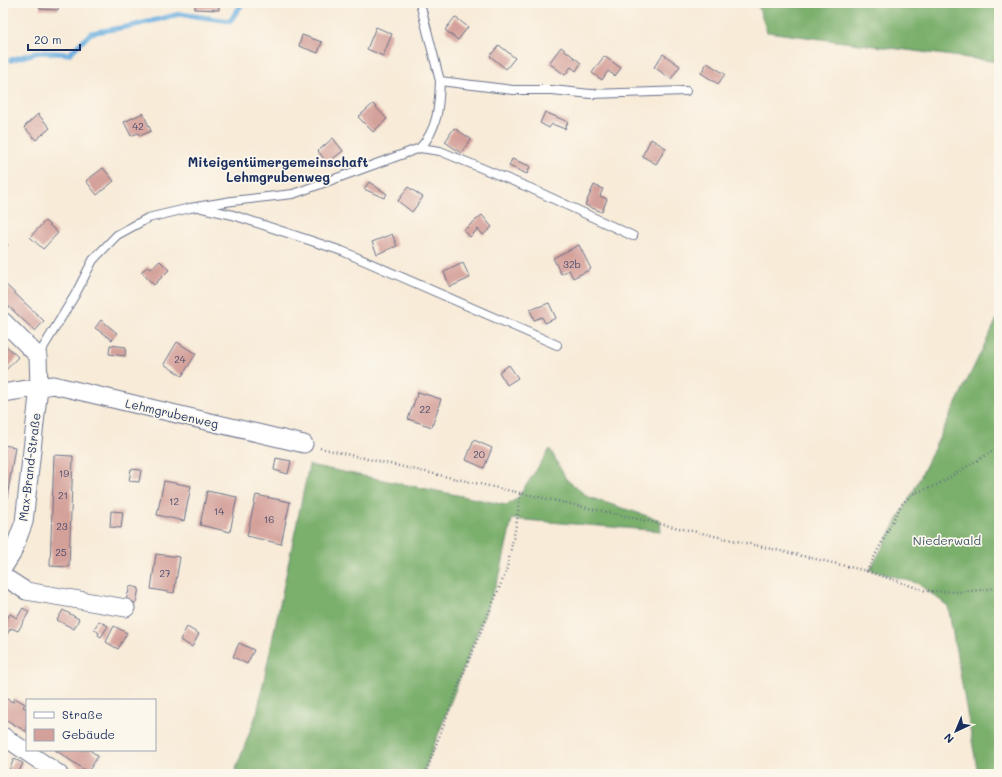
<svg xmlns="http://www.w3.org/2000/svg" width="1002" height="777" viewBox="0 0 1002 777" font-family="Mali,sans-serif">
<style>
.forest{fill:#7aaf6c;stroke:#4a6f65}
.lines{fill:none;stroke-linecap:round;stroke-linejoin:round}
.stream{stroke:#6aaee0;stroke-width:5}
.building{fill:#d4a09a}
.lane-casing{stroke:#687189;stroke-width:10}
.street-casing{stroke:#687189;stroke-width:19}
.path{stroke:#687189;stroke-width:2.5;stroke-dasharray:1 3;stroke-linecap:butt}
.lane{stroke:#fff;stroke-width:8}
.street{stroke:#fff;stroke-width:17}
.labels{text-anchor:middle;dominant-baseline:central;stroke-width:3.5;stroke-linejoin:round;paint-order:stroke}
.number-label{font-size:10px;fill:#494b6d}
.street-label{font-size:12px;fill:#1b2f5e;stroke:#fbf7ec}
.park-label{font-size:12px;fill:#3a5666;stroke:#fbf7ec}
.neighbourhood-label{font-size:13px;font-weight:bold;fill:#1b2f5e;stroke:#fbf7ec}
</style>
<rect width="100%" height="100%" fill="#fbf7ec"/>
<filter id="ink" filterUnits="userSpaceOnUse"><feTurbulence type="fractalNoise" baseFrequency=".025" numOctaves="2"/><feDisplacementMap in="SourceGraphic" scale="8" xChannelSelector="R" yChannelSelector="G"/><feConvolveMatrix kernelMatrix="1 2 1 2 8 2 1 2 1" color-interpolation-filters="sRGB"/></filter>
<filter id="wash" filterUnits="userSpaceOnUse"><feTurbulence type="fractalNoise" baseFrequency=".012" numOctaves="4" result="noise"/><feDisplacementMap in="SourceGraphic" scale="16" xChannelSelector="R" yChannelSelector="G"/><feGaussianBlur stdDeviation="0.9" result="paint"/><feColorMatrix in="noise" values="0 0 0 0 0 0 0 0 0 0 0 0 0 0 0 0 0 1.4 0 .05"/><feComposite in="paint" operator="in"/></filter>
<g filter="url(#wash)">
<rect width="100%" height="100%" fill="#f8ebd8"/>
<g class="forest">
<polygon points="757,3 999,3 999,62 767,32"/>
<polygon points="999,315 999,774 978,774 948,606 917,583 870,570 912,494"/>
<polygon points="550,449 566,479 588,497 660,520 661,531 512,519 500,574 423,774 234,774 257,713 309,465 506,505 517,499"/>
</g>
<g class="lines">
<polyline class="stream" points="11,60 39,52 69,54 91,33 131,26 180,14 230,21 243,3"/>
</g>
<g id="blocks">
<g class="building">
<polygon points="40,3 58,3 58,10 40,9"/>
<polygon points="195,3 219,3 219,10 195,9"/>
<polygon points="455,17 468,27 458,40 445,30"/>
<polygon points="376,27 392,34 383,56 367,49"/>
<polygon points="302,35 322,42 318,53 299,46"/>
<polygon points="499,45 515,58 506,69 490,56"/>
<polygon points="561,47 581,63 576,71 571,67 565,75 549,63"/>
<polygon points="663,54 680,66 671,79 654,67"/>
<polygon points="604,56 621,68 615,76 608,71 602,80 592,73"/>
<polygon points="707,63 725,74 718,84 701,73"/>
<polygon points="373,104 387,119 373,132 358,117"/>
<polygon points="545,112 568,122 565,129 552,124 549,128 540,123"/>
<polygon points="143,113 151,131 140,136 138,133 131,136 124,122"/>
<polygon points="38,114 50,128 36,140 24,127"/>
<polygon points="454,128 471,139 461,153 445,142"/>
<polygon points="333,138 343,151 327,163 318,151"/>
<polygon points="651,139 666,148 656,164 642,156"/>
<polygon points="512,159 530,166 527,174 509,166"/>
<polygon points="103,168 114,181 97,195 86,181"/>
<polygon points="369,182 387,194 384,198 364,189"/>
<polygon points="594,185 603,189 600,196 607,199 602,212 585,205"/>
<polygon points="408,187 423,197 412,212 398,201"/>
<polygon points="482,215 492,227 483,235 478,229 470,237 464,230"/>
<polygon points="45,221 58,233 43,249 30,237"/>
<polygon points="392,234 397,246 377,254 372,242"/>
<polygon points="3,240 8,245 3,250"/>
<polygon points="579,245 591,269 573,278 569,270 561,274 553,258"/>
<polygon points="160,261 169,270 154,285 141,272 148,266 151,269"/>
<polygon points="463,263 470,278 450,287 444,272"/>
<polygon points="3,282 44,321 35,331 3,301"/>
<polygon points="549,303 556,318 545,323 542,317 534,320 530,310"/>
<polygon points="101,320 117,333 112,340 95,328"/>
<polygon points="177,342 196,354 182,376 164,364"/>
<polygon points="3,343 18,357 3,373"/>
<polygon points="110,345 126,347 125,356 109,354"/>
<polygon points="509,365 518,378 507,385 499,372"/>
<polygon points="418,392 441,399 432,427 408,419"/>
<polygon points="474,440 492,448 484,468 466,460"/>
<polygon points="3,445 15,447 7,498 3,497"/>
<polygon points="54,455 73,456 69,567 50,566"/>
<polygon points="276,458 291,461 288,474 274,470"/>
<polygon points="131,469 141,470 139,482 129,481"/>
<polygon points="164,481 191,486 184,521 157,515"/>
<polygon points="207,491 237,497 230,532 200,525"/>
<polygon points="256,495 290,502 281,544 247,536"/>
<polygon points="111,511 123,512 121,528 110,527"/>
<polygon points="156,554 180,557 174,593 151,589"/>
<polygon points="130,586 139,588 136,603 126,601"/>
<polygon points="23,608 29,612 18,631 11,628 6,636 3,634 3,626 10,614 17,618"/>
<polygon points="63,610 79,619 74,629 57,620"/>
<polygon points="99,621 108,626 101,637 98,635 99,633 94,629"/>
<polygon points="114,626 127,633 118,649 106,642"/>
<polygon points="187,627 199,634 192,647 180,640"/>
<polygon points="239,643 254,650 247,664 233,657"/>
<polygon points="3,697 13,702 15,698 25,704 23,707 27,709 27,732 3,718"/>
<polygon points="55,750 92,750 91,751 98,756 88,772"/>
<polygon points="14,759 23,763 18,774 9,770"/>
</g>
</g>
</g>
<g filter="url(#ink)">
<use href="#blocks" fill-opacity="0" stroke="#687189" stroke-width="1"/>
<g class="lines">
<defs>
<g id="lane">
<polyline points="420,3 440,81"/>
<polyline points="420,148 440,151 530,188 633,236"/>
<polyline points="202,208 233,215 342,251 557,345"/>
<path d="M38 356 75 295 93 260 117 235 148 218 190 208 232 201 293 194 420 148C438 129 439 106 440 81L513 90H552L591 94 686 91"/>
</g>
<g id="street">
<polyline points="3,321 38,356 39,387 24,522 12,554 3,568"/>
<polyline points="3,393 53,385 304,444"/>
<polyline points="3,576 26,591 126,608"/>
<polyline points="3,736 59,774"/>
</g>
</defs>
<use href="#lane" class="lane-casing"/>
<use href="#street" class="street-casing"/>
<g class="path">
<path d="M320 448C502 490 685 528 867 571L901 505 912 494 937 485 999 447"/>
<polyline points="867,571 926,591 961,592 999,588"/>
<polyline points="425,774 462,676 506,572 517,521 520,494"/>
</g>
<use href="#lane" class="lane"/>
<use href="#street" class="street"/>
</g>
</g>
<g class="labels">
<g class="number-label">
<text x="138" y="126">42</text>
<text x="572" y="264">32b</text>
<text x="180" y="359">24</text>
<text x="425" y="409">22</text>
<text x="479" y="454">20</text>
<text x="64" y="473">19</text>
<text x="63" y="495">21</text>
<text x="174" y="501">12</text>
<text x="219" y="511">14</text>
<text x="269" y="519">16</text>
<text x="62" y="526">23</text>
<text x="61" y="552">25</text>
<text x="165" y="573">27</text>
</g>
<g class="street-label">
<text transform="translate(172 413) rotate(13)">Lehmgrubenweg</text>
<text transform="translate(29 467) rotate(-83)">Max-Brand-Straße</text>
</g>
<g class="park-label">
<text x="947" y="540">Niederwald</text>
</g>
<g class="neighbourhood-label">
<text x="278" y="161">Miteigentümergemeinschaft<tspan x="278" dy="15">Lehmgrubenweg</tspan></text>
</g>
</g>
<rect width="1002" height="777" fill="none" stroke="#fbf7ec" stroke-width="16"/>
<rect x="26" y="699" width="130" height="52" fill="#fbf7ec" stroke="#a1a7b3"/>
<rect x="34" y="712" width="20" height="6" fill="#ffffff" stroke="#a1a7b3"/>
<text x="62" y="719" font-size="12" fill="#1b2f5e">Straße</text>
<rect x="34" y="729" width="20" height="12" fill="#d4a09a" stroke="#a1a7b3"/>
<text x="62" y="739" font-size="12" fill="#1b2f5e">Gebäude</text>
<g transform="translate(956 731) rotate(224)" stroke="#fbf7ec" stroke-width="3" paint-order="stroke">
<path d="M0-3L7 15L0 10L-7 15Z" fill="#1b2f5e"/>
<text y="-6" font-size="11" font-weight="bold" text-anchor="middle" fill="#1b2f5e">N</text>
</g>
<path d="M28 44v6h52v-6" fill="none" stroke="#1b2f5e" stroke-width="2"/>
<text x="34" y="44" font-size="12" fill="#1b2f5e" stroke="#fbf7ec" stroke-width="3" paint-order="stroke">20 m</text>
</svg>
